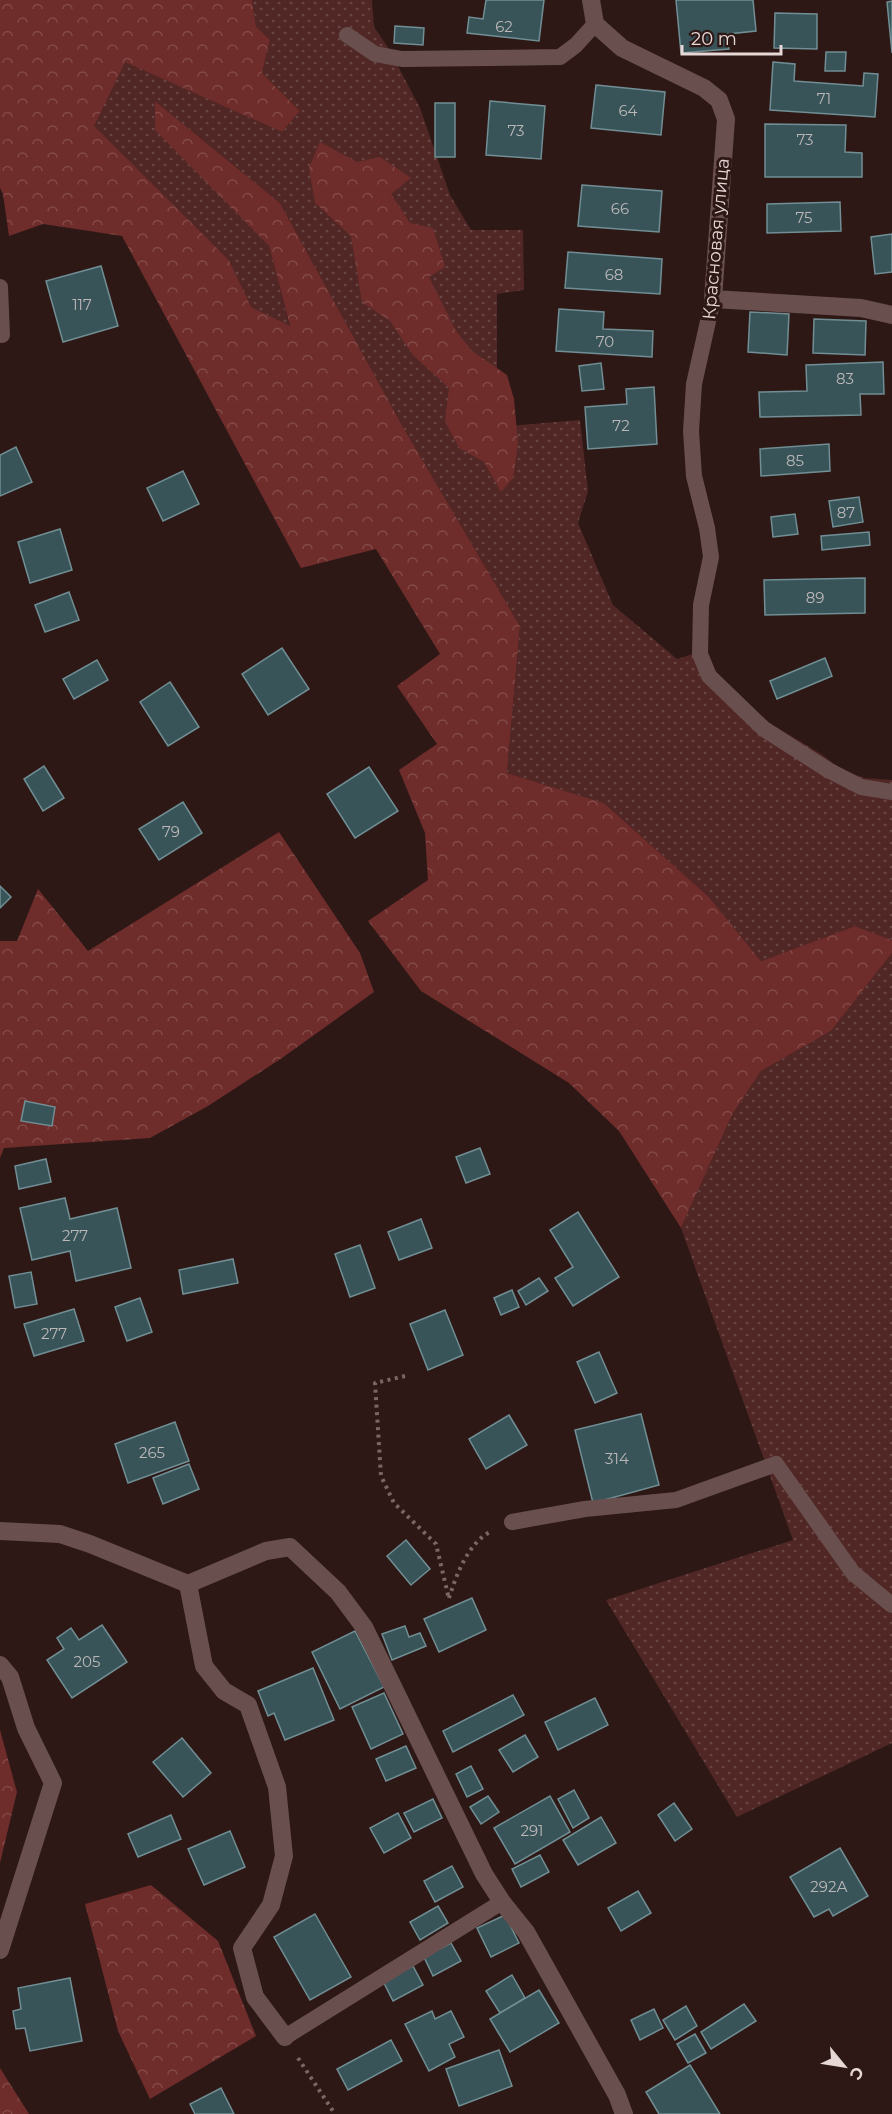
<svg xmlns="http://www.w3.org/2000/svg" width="892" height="2114" viewBox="0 0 892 2114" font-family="Montserrat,sans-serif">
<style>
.grass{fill:url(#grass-dots)}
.forest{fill:url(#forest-crowns)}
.building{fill:#385459;stroke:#708e93;stroke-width:1.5}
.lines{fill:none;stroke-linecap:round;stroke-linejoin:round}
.path{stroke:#7a6765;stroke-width:4;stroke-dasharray:3 4.5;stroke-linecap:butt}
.lane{stroke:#69504e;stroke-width:16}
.street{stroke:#69504e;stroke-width:18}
.labels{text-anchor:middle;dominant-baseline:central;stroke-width:6;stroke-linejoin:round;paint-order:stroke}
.number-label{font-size:15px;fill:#bbb7b7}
.street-label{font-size:18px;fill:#e7d8d6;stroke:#2d1816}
</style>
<defs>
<pattern id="grass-dots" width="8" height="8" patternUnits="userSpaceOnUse" patternTransform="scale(1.5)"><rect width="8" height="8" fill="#502725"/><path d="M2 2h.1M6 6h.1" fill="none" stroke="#694644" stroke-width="1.8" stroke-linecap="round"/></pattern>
<pattern id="forest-crowns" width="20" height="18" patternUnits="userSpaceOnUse" patternTransform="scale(1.5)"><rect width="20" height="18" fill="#6e2c2a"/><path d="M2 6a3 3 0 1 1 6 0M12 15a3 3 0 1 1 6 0" fill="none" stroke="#834a48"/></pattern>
</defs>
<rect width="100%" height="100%" fill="#2d1816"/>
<g class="grass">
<polygon points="252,0 372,0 374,27 389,49 420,108 450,195 471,230 523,230 524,290 497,294 497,427 580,420 588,491 578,523 613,605 677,659 693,654 768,722 821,754 841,769 864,778 892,780 892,940 855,926 761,961 708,896 604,803 507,773 520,626 403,427 280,203 155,101 156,130 269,246 290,327 250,307 229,260 93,126 124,61 282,132 300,111 262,73 270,40 256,26"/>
<polygon points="892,953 892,1743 737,1817 606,1600 793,1540 681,1228 732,1115 761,1071 831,1031"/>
</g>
<g class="forest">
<polygon points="0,0 252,0 256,26 270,40 262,73 300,111 282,132 125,62 94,126 229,260 251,307 290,326 269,246 155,130 155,101 280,203 403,427 520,626 507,773 604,803 708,896 761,961 855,926 892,940 892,953 831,1031 761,1071 732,1115 681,1228 619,1131 569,1083 421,991 368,921 428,880 425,833 399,770 437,744 397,686 440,654 376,549 301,568 122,236 43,224 9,236 3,194 0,188"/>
<polygon points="320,142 357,162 380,157 411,178 391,194 410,223 433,228 445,267 429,277 456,331 472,351 507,375 514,399 518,444 513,478 501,492 484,462 459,448 445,421 449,388 413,355 390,321 362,302 351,236 315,203 309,168"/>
<polygon points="279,832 360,953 374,992 282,1058 208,1106 150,1138 4,1148 0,1158 0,941 17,941 38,889 88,951"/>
<polygon points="0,1730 17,1792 0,1863"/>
<polygon points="151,1885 218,1941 256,2036 150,2099 118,2031 85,1904"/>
<polygon points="0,2068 29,2114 0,2114"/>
</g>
<g class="building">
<polygon points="486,0 544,0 539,41 467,33 469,17 483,19"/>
<polygon points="676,0 753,0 756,31 728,34 729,49 681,53"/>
<polygon points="892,1 892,53 887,2"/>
<polygon points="775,13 817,14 817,49 774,48"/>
<polygon points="395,26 424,28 423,45 394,43"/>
<polygon points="826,52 846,52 845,71 825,71"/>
<polygon points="773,62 795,64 794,81 863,86 864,73 878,74 875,117 770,110"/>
<polygon points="596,85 665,92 661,135 591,128"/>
<polygon points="490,101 545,106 541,159 486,155"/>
<rect x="435" y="103" width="20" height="54"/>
<polygon points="765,124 846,125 845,152 862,153 862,177 765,177"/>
<polygon points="582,185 662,191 659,232 578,226"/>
<polygon points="840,202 841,231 767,233 767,204"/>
<polygon points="892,234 892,272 875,274 871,237"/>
<polygon points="568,252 662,259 660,294 565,288"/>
<polygon points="101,266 118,326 63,342 46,281"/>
<polygon points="559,309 604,312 603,329 653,331 652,357 556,351"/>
<polygon points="750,312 789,314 787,355 748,352"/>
<polygon points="814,319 866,321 865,355 813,353"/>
<polygon points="883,362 884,394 860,394 861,415 760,417 759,392 807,391 806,365"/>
<polygon points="601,363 604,389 582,391 579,366"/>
<polygon points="654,387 657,444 588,449 585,407 627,404 626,389"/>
<polygon points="829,444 830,471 761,476 760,449"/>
<polygon points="16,447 32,482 0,496 0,455"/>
<polygon points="183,471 199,504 163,521 147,488"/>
<polygon points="859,497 863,522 833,527 829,501"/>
<polygon points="795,514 798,534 773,537 771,517"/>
<polygon points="60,529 72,570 30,583 18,542"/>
<polygon points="869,532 870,545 822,550 821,536"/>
<polygon points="865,578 865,613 765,615 764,580"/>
<polygon points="69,592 79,620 45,632 35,605"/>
<polygon points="282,648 309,689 268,715 242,674"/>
<polygon points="825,658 832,676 777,699 770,681"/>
<polygon points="97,660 108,680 74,699 63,679"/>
<polygon points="170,682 199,727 168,746 140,702"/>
<polygon points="44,766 64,798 43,811 24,779"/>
<polygon points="369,767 398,811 355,838 327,794"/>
<polygon points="183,802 202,833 159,860 139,829"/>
<polygon points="0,886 11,897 0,908"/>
<polygon points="25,1101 55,1107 52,1126 21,1121"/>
<polygon points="480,1148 490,1174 466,1183 456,1157"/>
<polygon points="46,1159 51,1182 19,1189 15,1166"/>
<polygon points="65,1198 70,1219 117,1208 131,1268 76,1281 70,1251 32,1260 20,1208"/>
<polygon points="578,1212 619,1277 573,1306 555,1278 573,1267 550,1230"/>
<polygon points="421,1219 432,1248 399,1260 388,1232"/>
<polygon points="360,1245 375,1288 350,1297 335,1254"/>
<polygon points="233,1259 238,1283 183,1294 179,1270"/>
<polygon points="31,1272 37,1304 15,1308 9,1276"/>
<polygon points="539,1278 548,1291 526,1305 518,1291"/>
<polygon points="512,1290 519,1307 501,1315 494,1298"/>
<polygon points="140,1298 152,1332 127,1341 115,1307"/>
<polygon points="74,1309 84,1341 34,1356 24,1324"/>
<polygon points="445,1310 463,1355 428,1370 410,1324"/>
<polygon points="599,1352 617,1393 595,1403 577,1362"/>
<polygon points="641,1414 659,1485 593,1503 575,1430"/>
<polygon points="509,1415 527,1445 486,1469 469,1439"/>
<polygon points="175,1422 189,1461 128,1483 115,1444"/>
<polygon points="189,1464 199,1489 163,1504 153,1478"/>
<polygon points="406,1540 430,1569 411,1585 387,1556"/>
<polygon points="472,1598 486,1630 439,1652 424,1619"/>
<polygon points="102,1625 127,1662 72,1698 47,1660 64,1649 57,1638 71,1628 79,1640"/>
<polygon points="405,1626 409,1637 420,1633 426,1646 392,1660 382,1634"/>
<polygon points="355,1631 384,1687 340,1709 312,1652"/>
<polygon points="313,1668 334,1720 285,1740 274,1713 268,1716 258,1691"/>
<polygon points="384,1693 403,1734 371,1749 352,1707"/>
<polygon points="513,1695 524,1715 453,1752 443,1731"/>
<polygon points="595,1698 608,1725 558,1750 545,1722"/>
<polygon points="525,1735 538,1757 513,1772 499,1750"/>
<polygon points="182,1738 211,1773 183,1797 153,1762"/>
<polygon points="406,1746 416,1768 386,1781 376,1759"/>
<polygon points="471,1766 483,1789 467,1797 456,1774"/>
<polygon points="574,1790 589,1818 573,1828 558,1799"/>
<polygon points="488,1796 499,1812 481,1824 470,1807"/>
<polygon points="550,1796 570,1832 515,1864 494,1828"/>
<polygon points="433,1799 442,1818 414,1832 404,1813"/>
<polygon points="674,1803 692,1829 675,1841 658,1815"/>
<polygon points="398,1813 411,1838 384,1853 370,1828"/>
<polygon points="171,1815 181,1839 138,1857 128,1834"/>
<polygon points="601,1817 616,1843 578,1865 563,1840"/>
<polygon points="230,1831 245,1867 204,1885 188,1849"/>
<polygon points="840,1848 868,1896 833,1916 829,1909 814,1917 790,1877"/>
<polygon points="540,1855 549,1872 521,1887 512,1869"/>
<polygon points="452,1866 463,1887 435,1902 424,1881"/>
<polygon points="638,1891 651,1913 621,1931 608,1908"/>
<polygon points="438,1906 448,1923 420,1940 410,1922"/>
<polygon points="315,1914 351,1977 310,2000 274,1937"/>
<polygon points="505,1915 519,1943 491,1957 477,1928"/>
<polygon points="451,1943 461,1961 433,1976 424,1957"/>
<polygon points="413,1966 423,1985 393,2001 383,1981"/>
<polygon points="512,1975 525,1998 500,2013 486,1991"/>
<polygon points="70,1978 82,2041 30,2051 25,2028 16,2029 13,2011 21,2009 18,1988"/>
<polygon points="539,1990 559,2023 510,2052 490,2019"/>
<polygon points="744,2004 756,2021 711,2049 701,2032"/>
<polygon points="686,2006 697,2026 675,2040 663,2020"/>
<polygon points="654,2009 663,2028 640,2040 631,2020"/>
<polygon points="432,2011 435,2019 451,2011 464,2037 449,2044 455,2057 429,2071 405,2024"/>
<polygon points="695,2034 706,2053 688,2063 677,2044"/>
<polygon points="391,2040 402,2061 348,2090 337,2069"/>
<polygon points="499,2050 512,2086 459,2106 446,2069"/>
<polygon points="690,2065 720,2114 659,2114 646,2092"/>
<polygon points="221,2088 234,2114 195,2114 190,2104"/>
</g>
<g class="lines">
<g class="path">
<polyline points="405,1376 375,1383 381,1476 394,1503 436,1544 449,1599"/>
<path d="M449 1598C456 1576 468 1543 490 1532"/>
<polyline points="298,2058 335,2114"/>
</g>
<g class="lane">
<polyline points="347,35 375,54 402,59 560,57 576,45 595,24"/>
<polyline points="0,287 2,335"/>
<polyline points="713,299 694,384 691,431 694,476 707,528 711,557 701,605 700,654 709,676 764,729 828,770 861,787 892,792"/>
<polyline points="512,1522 585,1509 676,1500 776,1464 853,1573 892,1605"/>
<polyline points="285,2037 502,1902"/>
</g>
<g class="street">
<polyline points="591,0 595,24 622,48 704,88 719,100 726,119 713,299 861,308 892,315"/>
<polyline points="0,1531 60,1534 90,1544 188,1584 266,1551 290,1547 338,1592 364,1627 484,1874 502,1902 526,1932 617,2095 624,2114"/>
<polyline points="188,1584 204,1666 224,1691 248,1705 277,1787 284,1856 271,1905 242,1948 255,1997 285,2037"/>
<polyline points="0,1665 10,1677 26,1728 53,1783 0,1950"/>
</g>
</g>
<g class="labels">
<g class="number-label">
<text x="504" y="26">62</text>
<text x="824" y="98">71</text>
<text x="628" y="110">64</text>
<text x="516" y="130">73</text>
<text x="805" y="139">73</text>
<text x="620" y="208">66</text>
<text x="804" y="217">75</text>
<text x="614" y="274">68</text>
<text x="82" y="304">117</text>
<text x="605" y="341">70</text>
<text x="845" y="378">83</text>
<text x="621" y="425">72</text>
<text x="795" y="460">85</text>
<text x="846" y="512">87</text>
<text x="815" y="597">89</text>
<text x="171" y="831">79</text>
<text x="75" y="1235">277</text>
<text x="54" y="1333">277</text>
<text x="152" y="1452">265</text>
<text x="617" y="1458">314</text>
<text x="87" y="1661">205</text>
<text x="532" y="1830">291</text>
<text x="829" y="1886">292А</text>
</g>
<g class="street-label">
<text transform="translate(716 239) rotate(-85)">Красновая улица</text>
</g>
</g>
<g transform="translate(844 2066) rotate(120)" stroke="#2d1816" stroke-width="4.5" paint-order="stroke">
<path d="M0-4.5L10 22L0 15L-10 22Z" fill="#e7d8d6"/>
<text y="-9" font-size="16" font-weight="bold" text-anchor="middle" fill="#e7d8d6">С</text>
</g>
<path d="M682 45v9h99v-9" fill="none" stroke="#e7d8d6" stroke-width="3"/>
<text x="691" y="45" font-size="18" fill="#e7d8d6" stroke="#2d1816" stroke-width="4.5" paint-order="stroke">20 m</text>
</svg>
